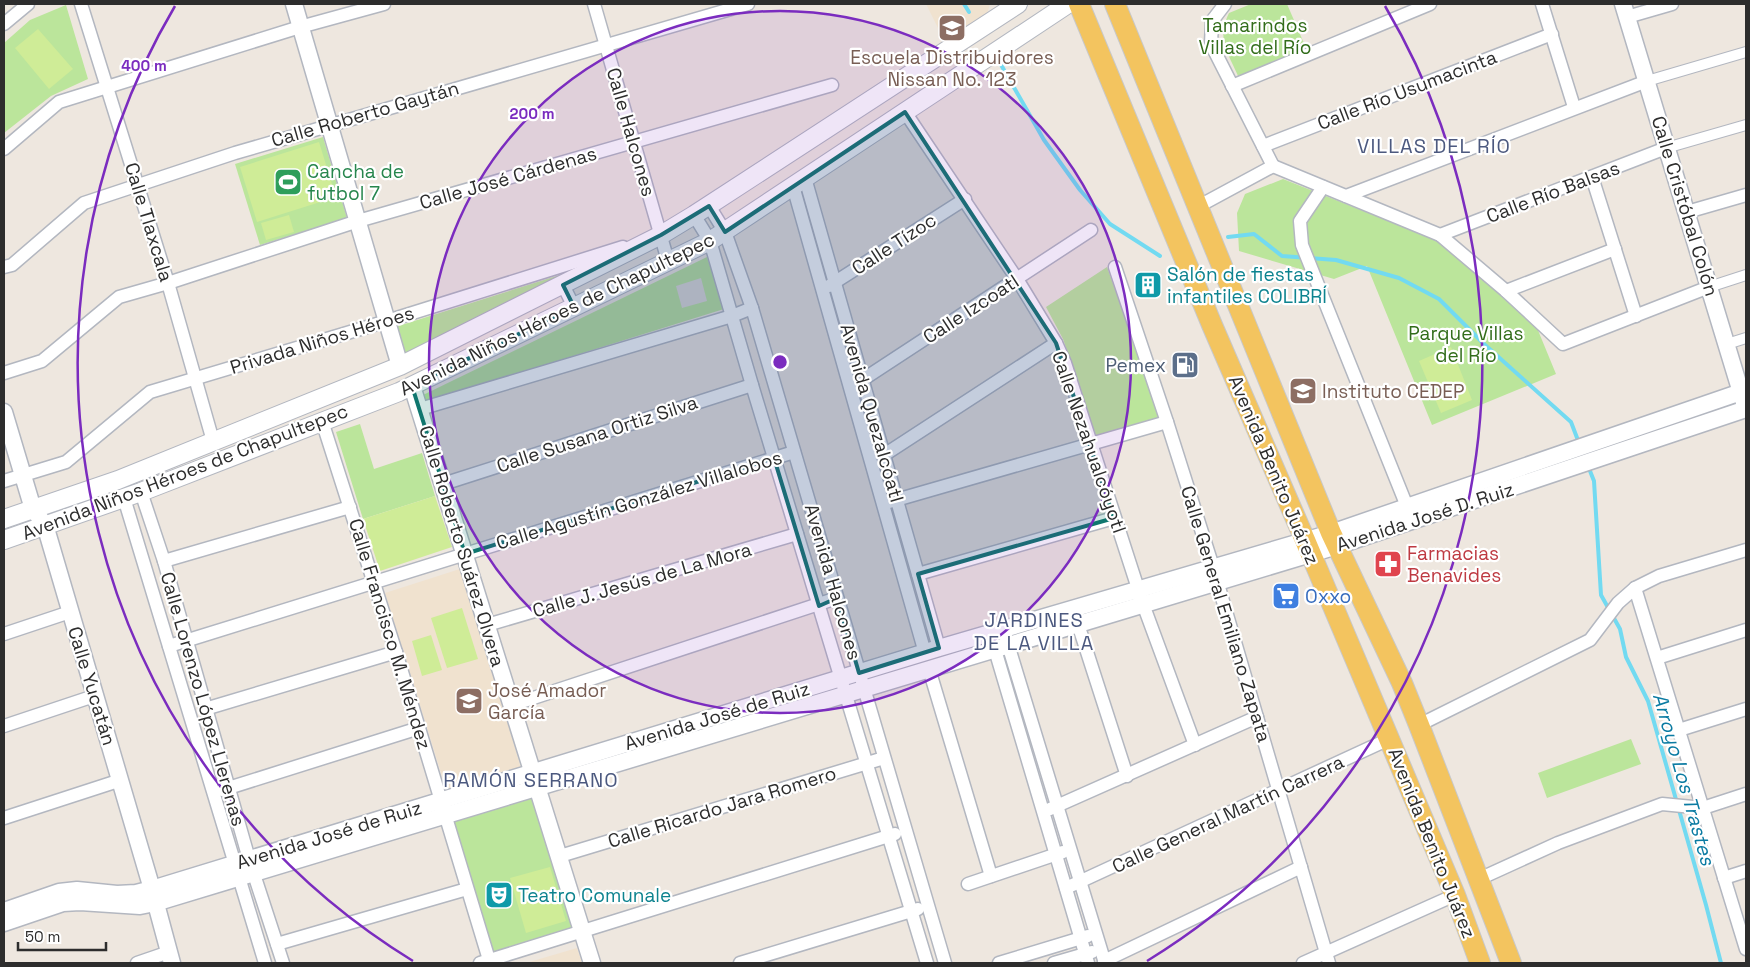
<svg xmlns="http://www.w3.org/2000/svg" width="1750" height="967" viewBox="0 0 1750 967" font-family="'Space Grotesk',sans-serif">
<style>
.education{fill:#f0e2cf}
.green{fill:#bbe59b}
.pitch{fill:#cfec97}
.plaza{fill:#dedad6}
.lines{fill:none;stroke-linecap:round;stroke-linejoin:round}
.stream{stroke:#72daf1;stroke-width:4}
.pedestrian-casing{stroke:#b3b7c0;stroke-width:12}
.minor-casing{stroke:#b3b7c0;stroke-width:15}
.tertiary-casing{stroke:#b3b7c0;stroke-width:19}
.secondary-casing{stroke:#b3b7c0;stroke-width:20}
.primary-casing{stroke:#c8c8c8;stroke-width:22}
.pedestrian{stroke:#fff;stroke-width:10}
.minor{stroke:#fff;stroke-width:12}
.tertiary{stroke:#fff;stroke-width:16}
.secondary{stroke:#fff;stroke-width:18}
.primary{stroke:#f3c45f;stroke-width:20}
.marked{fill:#0f766e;fill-opacity:0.2;stroke:#0f766e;stroke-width:4;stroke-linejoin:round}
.ring{fill:none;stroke:#7b2cbf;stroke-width:2.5}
.labels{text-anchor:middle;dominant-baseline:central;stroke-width:4.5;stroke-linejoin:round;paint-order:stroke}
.park-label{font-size:19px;fill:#326d1a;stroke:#fff}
.education-label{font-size:19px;fill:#785e54;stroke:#fff;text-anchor:start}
.street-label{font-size:19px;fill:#2d2d2d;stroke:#fff}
.leisure-label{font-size:19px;fill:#27864d;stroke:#fff;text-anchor:start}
.culture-label{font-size:19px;fill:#0d838f;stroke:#fff;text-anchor:start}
.service-label{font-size:19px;fill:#4e5e75;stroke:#fff;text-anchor:end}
.health-label{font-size:19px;fill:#be3a42;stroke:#fff;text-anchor:start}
.shop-label{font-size:19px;fill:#366cbe;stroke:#fff;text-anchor:start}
.neighbourhood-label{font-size:20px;letter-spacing:1px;fill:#4c597f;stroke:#fff}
.water-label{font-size:20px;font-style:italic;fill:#0b7ba2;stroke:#fff}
.centre{fill:#7b2cbf;stroke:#fff;stroke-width:2.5}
.ring-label{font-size:15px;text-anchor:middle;font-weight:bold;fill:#7b2cbf;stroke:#fff;stroke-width:4.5;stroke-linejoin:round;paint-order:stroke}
</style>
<rect width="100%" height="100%" fill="#eee7df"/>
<g class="education">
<polygon points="926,4 990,4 987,14 945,42"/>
<polygon points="463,568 521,769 447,792 385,593"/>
<polygon points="577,948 582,963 526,963"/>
</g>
<g class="green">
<path d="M1251 4H1287L1306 48 1239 78C1228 52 1216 40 1229 13Z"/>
<polygon points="66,5 88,79 51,96 4,133 4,43 30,20"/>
<polygon points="323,137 347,218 260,245 235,164"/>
<polygon points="1283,179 1444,243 1535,323 1556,374 1432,425 1367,266 1334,279 1239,251 1237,213 1245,194"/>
<polygon points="707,257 724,309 425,402 423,395"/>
<polygon points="585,267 401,358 392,328"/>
<polygon points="1107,267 1162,418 1097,439 1063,339 1046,307"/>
<polygon points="360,424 374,469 422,453 435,496 363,519 336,432"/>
<polygon points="1631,739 1641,764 1547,798 1538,773"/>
<polygon points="534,796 573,931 491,956 452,821"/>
</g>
<g class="pitch">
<polygon points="38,29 73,69 49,89 15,48"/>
<polygon points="319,142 336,197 257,222 240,167"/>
<polygon points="289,215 294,232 266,240 261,223"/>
<polygon points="1451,347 1472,400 1441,413 1419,361"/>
<polygon points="435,496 452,547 380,571 363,519"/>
<polygon points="462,608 478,659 447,668 431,618"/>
<polygon points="431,635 442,670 422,676 412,641"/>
<polygon points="550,867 566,921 526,933 510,878"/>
</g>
<polygon class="plaza" points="701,278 707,301 682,308 676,286"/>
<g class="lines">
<g class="stream">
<polyline points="964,4 969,12"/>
<polyline points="1000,63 1044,140 1080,190 1110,224 1160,256"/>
<polyline points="1228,237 1254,234 1282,256 1336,260 1399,278 1439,299 1484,344 1571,422 1579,443"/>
<polyline points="1588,466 1594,481 1601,595 1620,629 1626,657 1648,701 1706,905 1721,963"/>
</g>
<defs>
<g id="pedestrian">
<polyline points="1647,81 1746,52"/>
<polyline points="1666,148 1746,125"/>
<polyline points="1709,287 1746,275"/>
<polyline points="1727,344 1746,338"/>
</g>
<g id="minor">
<polyline points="81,4 168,283 213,441"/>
<polyline points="594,4 668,261"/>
<polyline points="1225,4 1212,21 1211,44 1273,166"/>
<polyline points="1542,4 1574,107"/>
<polyline points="1627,17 1672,4"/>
<polyline points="4,24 28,4"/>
<polyline points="1232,86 1430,4"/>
<polyline points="905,112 1017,279 1056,343 1065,363 1143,604 1195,745"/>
<polyline points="1263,146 1552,34"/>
<polyline points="4,149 59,102 300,27 384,4"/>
<polyline points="1273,166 1440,235 1506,291 1563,344 1709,287"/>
<polyline points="1592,177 1636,316"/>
<polyline points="805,178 939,648"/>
<polyline points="793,186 925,653"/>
<polyline points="1323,187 1300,221 1302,245 1410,514"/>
<polyline points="1346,196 1647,81"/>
<polyline points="709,206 725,232 752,308 945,963"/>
<polyline points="1199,206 1273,166"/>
<polyline points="1687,212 1746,195"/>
<polyline points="694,215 710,241 752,385 927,963"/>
<polyline points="1440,235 1666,148"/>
<polyline points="4,267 12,265 84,203 235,153 748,4"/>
<polyline points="1115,267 1167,422 1213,567 1329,963"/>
<polyline points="563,285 574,307"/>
<polyline points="829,286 965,199"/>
<polyline points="1506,291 1615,249"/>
<polyline points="4,373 42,361 119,297 168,283 358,221 832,85"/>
<polyline points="856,384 1091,230"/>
<polyline points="420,409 732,316 752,308"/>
<polyline points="322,421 396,652 490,963"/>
<polyline points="884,455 1056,343"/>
<polyline points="4,481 66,462 150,392 387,321 623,247"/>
<polyline points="443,484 752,385"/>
<polyline points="141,492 164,561 249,859 283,963"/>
<polyline points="124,498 265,963"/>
<polyline points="889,502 1167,422"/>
<polyline points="164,561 350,507"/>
<polyline points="918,574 1114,518"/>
<polyline points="1635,588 1746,949"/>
<polyline points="1078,624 1127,776"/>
<polyline points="487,625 797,534"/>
<polyline points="4,634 70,612"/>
<polyline points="1006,638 1105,963"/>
<polyline points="993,643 1088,963"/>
<polyline points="169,646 794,452"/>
<polyline points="1657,658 1746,630"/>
<polyline points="929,669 991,876"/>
<polyline points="512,705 837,598"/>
<polyline points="205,709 396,652"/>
<polyline points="1419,725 1590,640 1618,603 1635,588 1659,576 1746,550"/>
<polyline points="4,726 94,696"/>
<polyline points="1679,730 1746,709"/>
<polyline points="222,790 419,728"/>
<polyline points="1050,809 1257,717"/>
<polyline points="4,818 121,780"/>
<polyline points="560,856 884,758"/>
<polyline points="1724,878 1746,871"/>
<polyline points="1479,879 1558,843 1662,804 1703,808 1746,794"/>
<polyline points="968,884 1063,852"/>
<polyline points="1066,888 1389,739"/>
<polyline points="277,944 467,889"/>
<polyline points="1104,961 1301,867"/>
<polyline points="137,963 169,952"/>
<polyline points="480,963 895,834"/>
<polyline points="740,963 918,909"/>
<polyline points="999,963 1088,936"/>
<polyline points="1054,963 1092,952"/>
<polyline points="1303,963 1455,895"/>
</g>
<g id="tertiary">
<polyline points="294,4 400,366"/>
<polyline points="412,386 592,963"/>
<polyline points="4,412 33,509 45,525 152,889 172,963"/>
<polyline points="4,911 59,892 77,890 117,894 136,893 152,889 939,648 1331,533 1741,392 1746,392"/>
<polyline points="4,923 63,903 80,902 140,906 155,903 1337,546 1746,409 1623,4"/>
</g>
<g id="secondary">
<polyline points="4,519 118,480 400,366 661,235 694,215 1018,4"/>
<polyline points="4,540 141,492 399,392 710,241 1068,4"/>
</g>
<g id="primary">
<polyline points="1079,4 1212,325 1305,540 1455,895 1480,963"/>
<polyline points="1115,4 1331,533 1402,683 1419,725 1511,963"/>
</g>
</defs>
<use href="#pedestrian" class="pedestrian-casing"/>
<use href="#minor" class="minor-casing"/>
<use href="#tertiary" class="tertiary-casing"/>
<use href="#secondary" class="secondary-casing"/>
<use href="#primary" class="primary-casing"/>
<use href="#pedestrian" class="pedestrian"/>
<use href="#minor" class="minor"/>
<use href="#tertiary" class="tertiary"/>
<use href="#secondary" class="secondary"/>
<use href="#primary" class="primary"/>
</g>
<path class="marked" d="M905 112 1056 343 1114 518 918 574 939 648 859 673 837 598 819 606 774 458 465 554 412 386 574 307 563 285 661 235 709 206 725 232Z"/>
<circle cx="780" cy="362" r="351" fill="#7b2cbf" fill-opacity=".12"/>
<g class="ring">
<circle cx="780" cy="362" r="351"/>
<path d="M413 961A702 702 0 0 1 175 6M1385 6A702 702 0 0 1 1147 961"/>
</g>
<defs>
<symbol id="school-square" viewBox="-11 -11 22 22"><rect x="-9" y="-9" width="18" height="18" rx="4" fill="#8d6e63" stroke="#fff"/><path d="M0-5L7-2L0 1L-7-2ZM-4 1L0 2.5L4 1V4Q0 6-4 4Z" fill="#fff"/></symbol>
<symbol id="stadium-square" viewBox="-11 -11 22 22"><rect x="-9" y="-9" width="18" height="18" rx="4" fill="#2e9e5b" stroke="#fff"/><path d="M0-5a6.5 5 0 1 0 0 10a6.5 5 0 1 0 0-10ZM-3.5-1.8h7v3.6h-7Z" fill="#fff"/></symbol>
<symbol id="building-square" viewBox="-11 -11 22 22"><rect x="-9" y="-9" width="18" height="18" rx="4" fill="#0f9aa8" stroke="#fff"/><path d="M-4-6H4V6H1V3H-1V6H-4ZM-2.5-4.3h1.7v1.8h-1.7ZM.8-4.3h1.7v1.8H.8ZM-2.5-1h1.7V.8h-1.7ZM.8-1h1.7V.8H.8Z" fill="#fff"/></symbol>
<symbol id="fuel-square" viewBox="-11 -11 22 22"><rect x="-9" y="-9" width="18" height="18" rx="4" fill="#5c6f8a" stroke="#fff"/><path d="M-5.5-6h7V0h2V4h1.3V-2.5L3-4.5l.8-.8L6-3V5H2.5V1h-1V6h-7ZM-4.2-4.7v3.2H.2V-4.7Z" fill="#fff"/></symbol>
<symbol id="university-square" viewBox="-11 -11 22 22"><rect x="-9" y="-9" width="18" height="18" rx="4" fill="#8d6e63" stroke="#fff"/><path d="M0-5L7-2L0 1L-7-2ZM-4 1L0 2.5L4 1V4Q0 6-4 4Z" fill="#fff"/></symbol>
<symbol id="pharmacy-square" viewBox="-11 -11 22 22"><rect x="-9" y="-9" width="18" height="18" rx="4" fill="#e0444e" stroke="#fff"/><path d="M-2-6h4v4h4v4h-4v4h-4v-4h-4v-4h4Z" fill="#fff"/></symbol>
<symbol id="supermarket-square" viewBox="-11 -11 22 22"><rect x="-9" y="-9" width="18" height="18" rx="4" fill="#3f7fe0" stroke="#fff"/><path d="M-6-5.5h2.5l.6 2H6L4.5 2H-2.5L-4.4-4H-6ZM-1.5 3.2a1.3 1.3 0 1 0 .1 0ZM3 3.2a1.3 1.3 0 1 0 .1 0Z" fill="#fff"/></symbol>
<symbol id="theatre-square" viewBox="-11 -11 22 22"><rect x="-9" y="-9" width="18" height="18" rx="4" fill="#0f9aa8" stroke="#fff"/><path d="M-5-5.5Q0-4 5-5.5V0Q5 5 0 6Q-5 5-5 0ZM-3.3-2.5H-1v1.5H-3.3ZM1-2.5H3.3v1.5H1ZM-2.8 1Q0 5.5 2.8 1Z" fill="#fff"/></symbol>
</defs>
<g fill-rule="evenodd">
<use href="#school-square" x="936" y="12" width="32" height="32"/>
<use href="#stadium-square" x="272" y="166" width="32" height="32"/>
<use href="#building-square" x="1132" y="269" width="32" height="32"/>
<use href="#fuel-square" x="1169" y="349" width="32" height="32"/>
<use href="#university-square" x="1287" y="375" width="32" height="32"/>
<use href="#pharmacy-square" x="1372" y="548" width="32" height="32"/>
<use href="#supermarket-square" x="1270" y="580" width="32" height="32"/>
<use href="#school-square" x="453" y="685" width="32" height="32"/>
<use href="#theatre-square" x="483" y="879" width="32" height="32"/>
</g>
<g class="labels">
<g class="park-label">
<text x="1255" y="25">Tamarindos<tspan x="1255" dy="22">Villas del Río</tspan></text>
<text x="1466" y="333">Parque Villas<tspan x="1466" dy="22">del Río</tspan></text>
</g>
<g class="education-label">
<text x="952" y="57" text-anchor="middle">Escuela Distribuidores<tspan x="952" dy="22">Nissan No. 123</tspan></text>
<text x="1322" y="391">Instituto CEDEP</text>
<text x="488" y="690">José Amador<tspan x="488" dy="22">García</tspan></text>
</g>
<g class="street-label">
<text transform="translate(1407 90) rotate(-21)">Calle Río Usumacinta</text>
<text transform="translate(365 114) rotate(-16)">Calle Roberto Gaytán</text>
<text transform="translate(631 132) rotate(74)">Calle Halcones</text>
<text transform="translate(508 178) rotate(-16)">Calle José Cárdenas</text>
<text transform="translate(1553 192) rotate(-21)">Calle Río Balsas</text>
<text transform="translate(1685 206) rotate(73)">Calle Cristóbal Colón</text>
<text transform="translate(149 222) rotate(73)">Calle Tlaxcala</text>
<text transform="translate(894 244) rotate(-33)">Calle Tízoc</text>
<text transform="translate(971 309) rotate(-33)">Calle Izcoatl</text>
<text transform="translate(557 314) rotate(-26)">Avenida Niños Héroes de Chapultepec</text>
<text transform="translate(322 340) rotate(-17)">Privada Niños Héroes</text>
<text transform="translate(872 413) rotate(74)">Avenida Quezalcóatl</text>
<text transform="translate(597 434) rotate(-18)">Calle Susana Ortiz Silva</text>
<text transform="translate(1089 442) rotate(71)">Calle Nezahualcóyotl</text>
<text transform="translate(1274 470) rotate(67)">Avenida Benito Juárez</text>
<text transform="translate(185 472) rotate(-21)">Avenida Niños Héroes de Chapultepec</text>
<text transform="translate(639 500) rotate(-17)">Calle Agustín González Villalobos</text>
<text transform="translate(1425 517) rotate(-18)">Avenida José D. Ruiz</text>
<text transform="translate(462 546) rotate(73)">Calle Roberto Suárez Olvera</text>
<text transform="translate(642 580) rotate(-16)">Calle J. Jesús de La Mora</text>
<text transform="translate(833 582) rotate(74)">Avenida Halcones</text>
<text transform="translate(1226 614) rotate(73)">Calle General Emiliano Zapata</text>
<text transform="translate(390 634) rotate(73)">Calle Francisco M. Méndez</text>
<text transform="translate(92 686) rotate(73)">Calle Yucatán</text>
<text transform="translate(203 699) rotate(74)">Calle Lorenzo López Llerenas</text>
<text transform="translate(717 716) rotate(-17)">Avenida José de Ruiz</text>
<text transform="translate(722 807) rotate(-17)">Calle Ricardo Jara Romero</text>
<text transform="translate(1228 814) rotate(-25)">Calle General Martín Carrera</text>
<text transform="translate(329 835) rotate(-17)">Avenida José de Ruiz</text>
<text transform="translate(1432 843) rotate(68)">Avenida Benito Juárez</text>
</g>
<g class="leisure-label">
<text x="307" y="171">Cancha de<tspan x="307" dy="22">futbol 7</tspan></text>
</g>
<g class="culture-label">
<text x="1167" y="274">Salón de fiestas<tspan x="1167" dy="22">infantiles COLIBRÍ</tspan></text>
<text x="518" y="895">Teatro Comunale</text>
</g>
<g class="service-label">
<text x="1166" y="365">Pemex</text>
</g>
<g class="health-label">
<text x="1407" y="553">Farmacias<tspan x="1407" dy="22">Benavides</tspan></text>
</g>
<g class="shop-label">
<text x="1305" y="596">Oxxo</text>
</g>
<g class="neighbourhood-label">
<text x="1434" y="146">VILLAS DEL RÍO</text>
<text x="1034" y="620">JARDINES<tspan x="1034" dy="23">DE LA VILLA</tspan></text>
<text x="531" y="780">RAMÓN SERRANO</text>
</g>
<g class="water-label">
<text transform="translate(1684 779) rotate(74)">Arroyo Los Trastes</text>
</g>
</g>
<circle cx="780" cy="362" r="8" class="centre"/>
<g class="ring-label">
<text x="144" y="71">400 m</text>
<text x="532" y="119">200 m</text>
</g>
<rect width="1750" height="967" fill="none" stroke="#2d2d2d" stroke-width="10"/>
<path d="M18 942v8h88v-8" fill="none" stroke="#2d2d2d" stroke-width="2.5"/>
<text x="25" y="942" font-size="15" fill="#2d2d2d" stroke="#ffffff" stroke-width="4" paint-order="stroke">50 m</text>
</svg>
